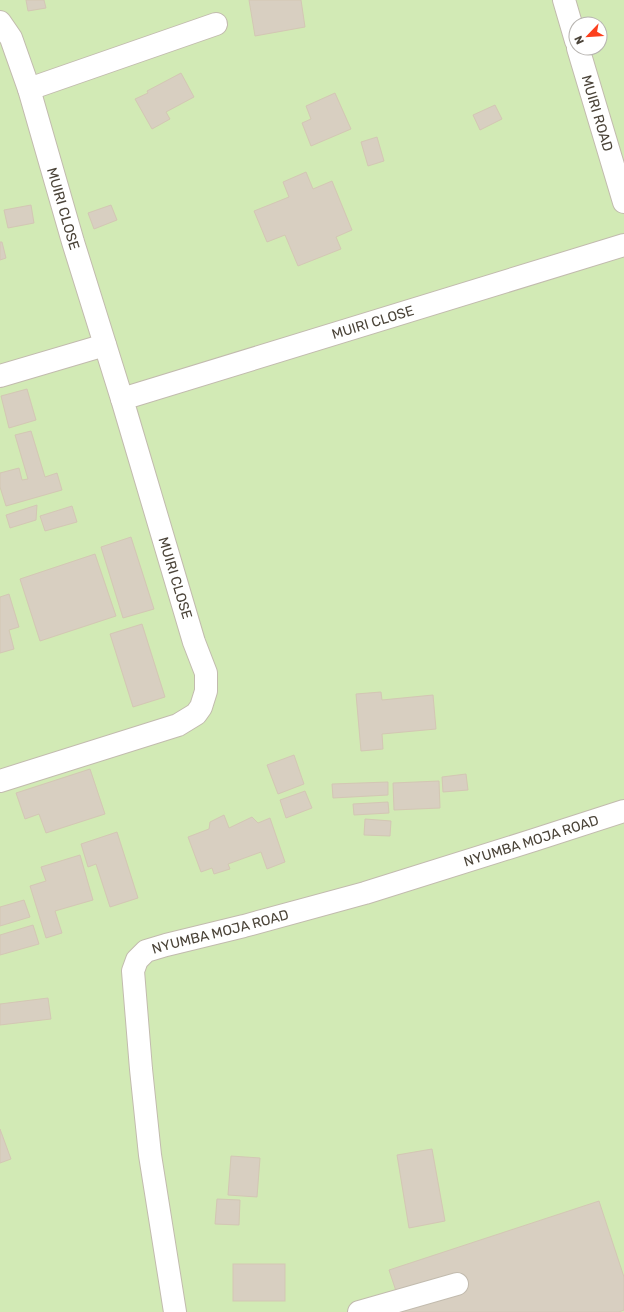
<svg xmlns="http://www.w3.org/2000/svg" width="624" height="1312" viewBox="0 0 624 1312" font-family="Rubik,sans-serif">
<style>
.green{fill:#d2eab5;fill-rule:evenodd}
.building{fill:#d8cfc1;stroke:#d3c7b4}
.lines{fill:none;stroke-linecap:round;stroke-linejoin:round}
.minor-casing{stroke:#c2bbae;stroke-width:24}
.minor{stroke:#fff;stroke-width:22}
.labels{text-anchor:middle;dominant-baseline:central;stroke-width:3.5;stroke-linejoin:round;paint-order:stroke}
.street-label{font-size:14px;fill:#4b4439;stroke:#fff}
</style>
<rect width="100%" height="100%" fill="#f6f3ec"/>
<path class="green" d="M0 0H624V1312H0ZM576 24H600V48H576Z"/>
<g class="building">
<polygon points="26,0 44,0 46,8 28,11"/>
<polygon points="249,0 301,0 305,27 255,36"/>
<polygon points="181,73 194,97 166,112 170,119 152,129 135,99 148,93 147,91"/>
<polygon points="335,93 351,129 311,146 302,123 311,119 306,106"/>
<polygon points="495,105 502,119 480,130 473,115"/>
<polygon points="377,137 384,161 368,166 361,142"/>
<polygon points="306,172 313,189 332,181 352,230 336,237 341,249 298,266 285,235 267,242 254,211 289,197 283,182"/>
<polygon points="31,205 34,223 8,228 4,210"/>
<polygon points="111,205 117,220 94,229 88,213"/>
<polygon points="0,242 2,242 6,258 0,260"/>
<polygon points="27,389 36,420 9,428 1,396"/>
<polygon points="31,431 45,477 57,473 62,490 6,506 0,487 0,473 19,468 22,480 28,479 15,435"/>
<polygon points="37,505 36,520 10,528 6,515"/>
<polygon points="72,506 77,522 45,531 40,516"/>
<polygon points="131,537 154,609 123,618 101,547"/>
<polygon points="95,554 116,616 40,641 20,579"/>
<polygon points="9,594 19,627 9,630 14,649 0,653 0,597"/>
<polygon points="142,624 165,697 133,707 110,634"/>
<polygon points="381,692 382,700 433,695 436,729 382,734 383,749 361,751 356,694"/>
<polygon points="294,755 304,784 278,794 267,765"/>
<polygon points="90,769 105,814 46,833 39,814 25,819 16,793"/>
<polygon points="466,774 468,790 443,792 442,777"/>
<polygon points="439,781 440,808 394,810 393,783"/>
<polygon points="388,782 388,795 333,798 332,784"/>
<polygon points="305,791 312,808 286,818 280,800"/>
<polygon points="388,802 389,813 354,815 353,804"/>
<polygon points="224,815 229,828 252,817 258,823 270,818 285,862 267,869 261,852 228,864 230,869 214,874 212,868 201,872 188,837 209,829 210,822"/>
<polygon points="365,819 391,821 390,836 364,835"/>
<polygon points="117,832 138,898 110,907 96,864 88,867 81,844"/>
<polygon points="80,855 93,900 55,911 62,933 46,938 30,886 46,881 41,867"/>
<polygon points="24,900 30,917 0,926 0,907"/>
<polygon points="33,925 39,944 0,955 0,935"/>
<polygon points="48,998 51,1019 0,1025 0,1004"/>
<polygon points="0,1129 11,1159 0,1163"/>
<polygon points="432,1149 445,1221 409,1228 397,1155"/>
<polygon points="231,1156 260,1158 257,1197 228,1195"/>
<polygon points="217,1199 240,1200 239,1225 215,1224"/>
<polygon points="599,1201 624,1277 624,1310 619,1312 403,1312 389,1270"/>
<rect x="233" y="1264" width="52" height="37"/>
</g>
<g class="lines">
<defs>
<g id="minor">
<polyline points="564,0 576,41"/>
<path id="s1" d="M0 22 11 38 29 89 73 242 122 399"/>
<path id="s2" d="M578 48 624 202"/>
<polyline points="29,89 216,24"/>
<polyline points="0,376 105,345"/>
<path id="s3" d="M0 781 178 725 196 714 201 707 206 691V673L194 642 122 399 624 245"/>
<path id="s4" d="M175 1312 150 1155 141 1069 133 971 137 960 146 951 166 945 244 926 365 893 534 840 624 811"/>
<polyline points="359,1312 457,1284"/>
</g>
</defs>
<use href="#minor" class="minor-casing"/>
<use href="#minor" class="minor"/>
</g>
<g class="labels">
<g class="street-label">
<text stroke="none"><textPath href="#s2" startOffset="68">MUIRI ROAD</textPath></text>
<text stroke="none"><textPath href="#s1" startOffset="198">MUIRI CLOSE</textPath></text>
<text stroke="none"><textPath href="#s3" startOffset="800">MUIRI CLOSE</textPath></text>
<text transform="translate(175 578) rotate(73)">MUIRI CLOSE</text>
<text stroke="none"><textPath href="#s4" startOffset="769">NYUMBA MOJA ROAD</textPath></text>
<text stroke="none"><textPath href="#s4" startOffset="445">NYUMBA MOJA ROAD</textPath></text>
</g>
</g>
<g transform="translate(588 36) rotate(245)"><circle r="19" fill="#ffffff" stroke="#b7b4b0"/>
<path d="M0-3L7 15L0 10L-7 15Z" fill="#fc3f1d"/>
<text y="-6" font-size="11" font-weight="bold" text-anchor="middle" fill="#4b4439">N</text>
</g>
</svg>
